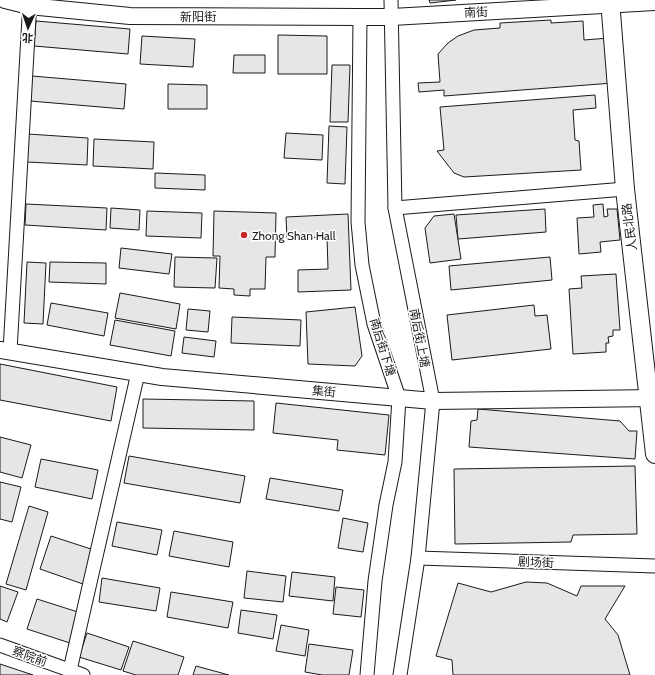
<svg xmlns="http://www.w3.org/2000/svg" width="655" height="675" viewBox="0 0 655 675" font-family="Cabin,'Noto Sans SC',sans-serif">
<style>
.building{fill:#e6e6e6;stroke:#1a1a1a}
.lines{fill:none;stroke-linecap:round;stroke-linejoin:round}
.minor-casing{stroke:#1a1a1a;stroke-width:15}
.tertiary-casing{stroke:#1a1a1a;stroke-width:18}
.secondary-casing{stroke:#1a1a1a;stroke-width:20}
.minor{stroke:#fff;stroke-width:13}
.tertiary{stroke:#fff;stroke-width:16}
.secondary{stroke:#fff;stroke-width:18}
.poi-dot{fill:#c62828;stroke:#fff;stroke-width:1.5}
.labels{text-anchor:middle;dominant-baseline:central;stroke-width:3;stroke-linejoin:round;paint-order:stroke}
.street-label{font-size:12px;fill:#1a1a1a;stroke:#fff}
.poi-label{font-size:12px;fill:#1a1a1a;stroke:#fff;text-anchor:start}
</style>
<rect width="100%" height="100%" fill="#fff"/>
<g class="building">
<polygon points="429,0 456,0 430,3"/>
<polygon points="551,20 551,23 583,21 584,40 609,38 613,83 444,96 444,90 419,92 418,83 440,82 438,54 448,43 458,36 474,30 500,28 500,23"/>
<polygon points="36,21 130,29 128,54 34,46"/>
<polygon points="278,35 327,36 327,74 278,74"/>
<polygon points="142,36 195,39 193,67 140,64"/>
<polygon points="234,55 265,55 265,73 233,73"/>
<polygon points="332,65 350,65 348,122 330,122"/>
<polygon points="32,76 126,84 124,109 30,101"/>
<polygon points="168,84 207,85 207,109 168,109"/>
<polygon points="595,95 596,108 573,110 575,140 579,141 581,170 464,177 454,173 437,151 444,150 440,107"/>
<polygon points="329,126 347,127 345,184 327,183"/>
<polygon points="286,133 323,135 322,160 284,158"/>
<polygon points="28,134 88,138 87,165 27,162"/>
<polygon points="94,139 154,142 153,169 93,166"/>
<polygon points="155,173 205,175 205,190 155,188"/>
<polygon points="26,204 107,208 106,230 25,225"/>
<polygon points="603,204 604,217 608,216 607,209 617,209 620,240 600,242 601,252 579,254 577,218 594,217 593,205"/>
<polygon points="111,208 140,210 139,230 110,228"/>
<polygon points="545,209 546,232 458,239 456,215"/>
<polygon points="147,211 202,213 201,238 146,236"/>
<polygon points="214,211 276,213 275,257 266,257 265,289 250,289 250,296 234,295 234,289 219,288 220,256 213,256"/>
<polygon points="348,214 351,290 298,292 298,270 328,269 327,237 287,239 286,217"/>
<polygon points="454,214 461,259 430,263 425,228 434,216"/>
<polygon points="121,248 172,254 169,274 119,268"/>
<polygon points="175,257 217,258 215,288 174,287"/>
<polygon points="550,257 552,280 451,290 449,266"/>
<polygon points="27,262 46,263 43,324 24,323"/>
<polygon points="50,262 106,263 106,284 49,282"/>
<polygon points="616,274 620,330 613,330 613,336 608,337 609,343 606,343 606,352 573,354 569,289 582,288 581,276"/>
<polygon points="120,293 180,304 176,329 115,318"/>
<polygon points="51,303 108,313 104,336 47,325"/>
<polygon points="534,305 535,316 547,315 551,349 452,360 447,315"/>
<polygon points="355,307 362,356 355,366 308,364 306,312"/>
<polygon points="188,309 210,311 208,332 186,330"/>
<polygon points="232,317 301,320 300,346 231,343"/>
<polygon points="115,320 175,331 171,356 110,345"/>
<polygon points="184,337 216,341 214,357 182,353"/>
<polygon points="0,364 117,387 111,421 0,400"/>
<polygon points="143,399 254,401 254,430 143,428"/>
<polygon points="276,403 389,415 385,455 337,450 338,440 273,433"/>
<polygon points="478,409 620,421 629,431 637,431 635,459 469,447 471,421 477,420"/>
<polygon points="0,437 31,445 22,478 0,472"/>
<polygon points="129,456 245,476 240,503 124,483"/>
<polygon points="41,459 98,470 92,499 35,487"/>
<polygon points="635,466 637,534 573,535 571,542 455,544 454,469"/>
<polygon points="270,478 343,490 339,511 266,499"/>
<polygon points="0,482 21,487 12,522 0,519"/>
<polygon points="29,506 48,512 26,590 6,584"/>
<polygon points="343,518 368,523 363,552 338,548"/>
<polygon points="117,522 162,530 157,555 112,546"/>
<polygon points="174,531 233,542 229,567 169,556"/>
<polygon points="51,536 94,550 83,584 40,569"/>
<polygon points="247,571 286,576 283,602 244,598"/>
<polygon points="292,572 335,577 333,601 289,596"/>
<polygon points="102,578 160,588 156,611 99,602"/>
<polygon points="526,582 547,583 577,596 581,586 625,586 605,619 618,635 630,675 453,675 452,660 436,656 458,583 491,592"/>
<polygon points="0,586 18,592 7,622 0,619"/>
<polygon points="336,587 364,590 361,617 333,614"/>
<polygon points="171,592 233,602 228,628 167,617"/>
<polygon points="37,599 81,613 70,643 27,629"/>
<polygon points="241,610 277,615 273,639 238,633"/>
<polygon points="281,625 309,630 305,656 276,651"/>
<polygon points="87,633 129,647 121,670 79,657"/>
<polygon points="133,641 184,657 178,675 136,675 123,671"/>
<polygon points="309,644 353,650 349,675 322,675 305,672"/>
<polygon points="0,664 33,675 0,675"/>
<polygon points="196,666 229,675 193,675"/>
</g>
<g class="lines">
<defs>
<g id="minor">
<polyline points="391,0 395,208 433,401 418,558 400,675"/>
<polyline points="360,17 358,222 362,265 374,324 399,398 395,462 386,505 375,581 367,675"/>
<polyline points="395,208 625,189"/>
<polyline points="10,351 30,0"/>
<polyline points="418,558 655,566"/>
<polyline points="0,645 83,675"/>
<polyline points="70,670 138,373"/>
</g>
<g id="tertiary">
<polyline points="5,0 29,6 130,16 360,17 392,17 655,2"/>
<polyline points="0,350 162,377 433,401 655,398"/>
</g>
<polyline id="secondary" points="610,0 625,189 655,454"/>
</defs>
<use href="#minor" class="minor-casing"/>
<use href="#tertiary" class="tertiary-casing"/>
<use href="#secondary" class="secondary-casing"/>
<use href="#minor" class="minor"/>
<use href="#tertiary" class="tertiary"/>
<use href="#secondary" class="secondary"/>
</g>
<circle class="poi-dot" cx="244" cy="235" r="4"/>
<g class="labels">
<g class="street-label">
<text transform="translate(476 12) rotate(-3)">南街</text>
<text x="198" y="16">新阳街</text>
<text transform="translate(629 227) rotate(-97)">人民北路</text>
<text transform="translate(420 338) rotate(79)">南后街上塘</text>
<text transform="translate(383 347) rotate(73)">南后街下塘</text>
<text transform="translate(324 391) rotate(5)">集街</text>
<text transform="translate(536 562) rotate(2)">剧场街</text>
<text transform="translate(30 656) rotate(20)">察院前</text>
</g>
<g class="poi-label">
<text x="252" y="235">Zhong Shan Hall</text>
</g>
</g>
<g transform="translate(28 28) rotate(183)" stroke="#ffffff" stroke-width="3" paint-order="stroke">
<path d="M0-3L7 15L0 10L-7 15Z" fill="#1a1a1a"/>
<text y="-6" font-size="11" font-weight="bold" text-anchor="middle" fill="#1a1a1a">北</text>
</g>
</svg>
